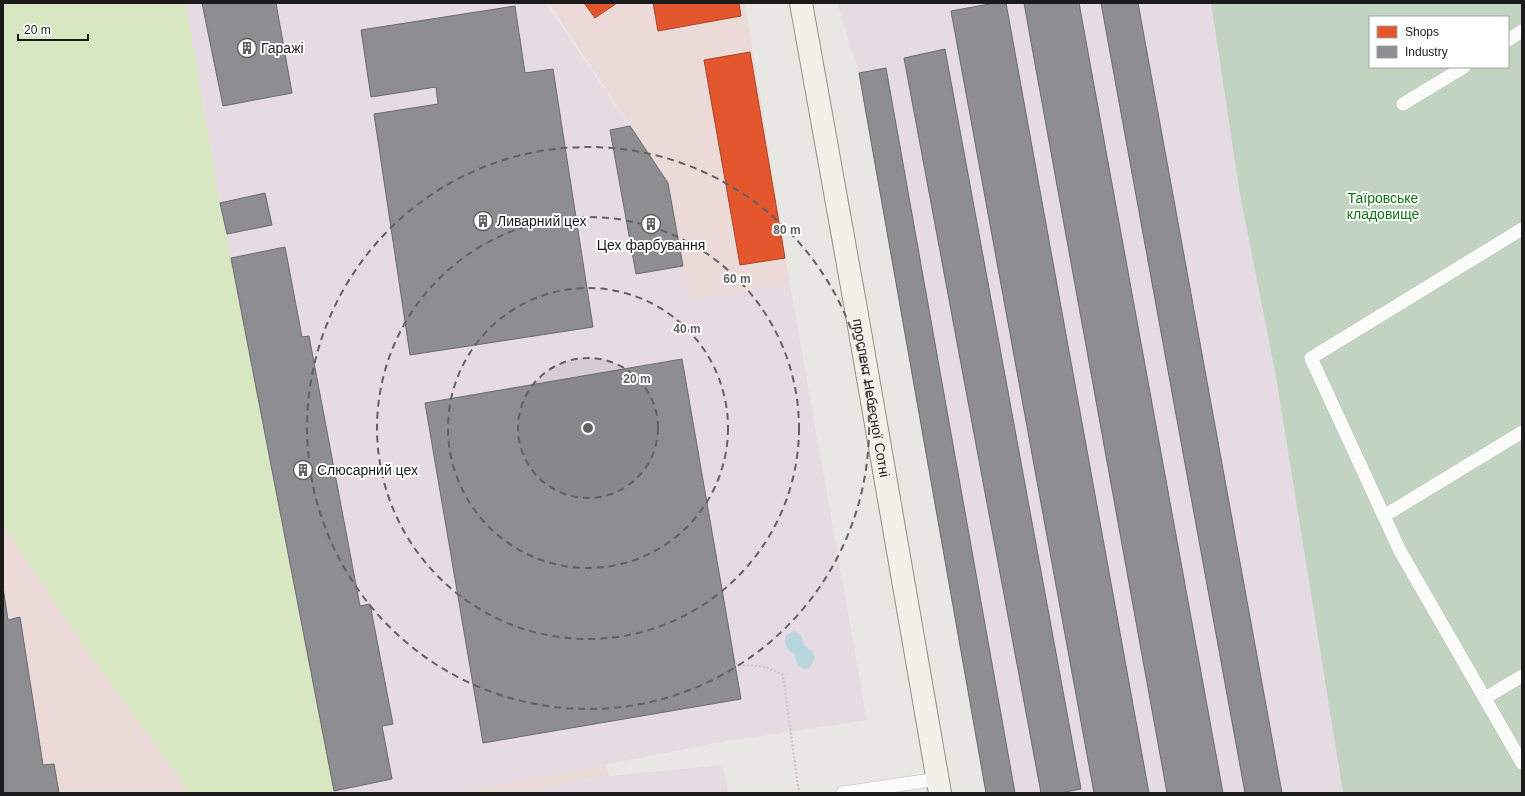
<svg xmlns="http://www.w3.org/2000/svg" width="1525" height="796" viewBox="0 0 1525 796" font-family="Arial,sans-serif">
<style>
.commercial{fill:#ecdad8}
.industrial{fill:#e7dbe3}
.grass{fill:#d7e7c1}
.cemetery{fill:#c2d4c1;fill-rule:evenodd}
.water{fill:#b7d6dd}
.shops{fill:#e4572e;stroke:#a84528}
.industry{fill:#8d8d92;stroke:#6b6b6e}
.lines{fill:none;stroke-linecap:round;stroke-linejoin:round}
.lane-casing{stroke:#c2c1bf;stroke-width:14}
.secondary-casing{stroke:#91927c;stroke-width:24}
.path{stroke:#d5c6c4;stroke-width:2.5;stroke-dasharray:2 2;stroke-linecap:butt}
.lane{stroke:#fcfbfb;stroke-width:13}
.secondary{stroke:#f2f1e9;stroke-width:22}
.ring{fill:none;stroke:#636261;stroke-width:2;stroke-dasharray:7 5}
.labels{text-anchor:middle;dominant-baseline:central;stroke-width:4;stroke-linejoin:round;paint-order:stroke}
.poi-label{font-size:14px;fill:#1b1b1b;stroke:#fff;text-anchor:start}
.park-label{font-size:14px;fill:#0d7512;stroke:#fff}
.street-label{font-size:14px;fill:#1b1b1b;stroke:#fff}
.centre{fill:#636261;stroke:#fff;stroke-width:2}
.ring-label{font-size:12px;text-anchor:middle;font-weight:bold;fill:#636261;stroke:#fff;stroke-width:4;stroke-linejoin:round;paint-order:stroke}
</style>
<rect width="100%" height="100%" fill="#e9e7e3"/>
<g class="commercial">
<polygon points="549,3 745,3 790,284 689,300 683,266 630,126"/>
<polygon points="3,525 83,645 334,793 3,793"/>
<polygon points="606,764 609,776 520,793 457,793"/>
</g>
<g class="industrial">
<polygon points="186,3 546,3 668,183 689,300 790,284 867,720 727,741 457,793 334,793 220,203"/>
<polygon points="837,3 1211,3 1240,195 1276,377 1343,793 986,793 859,73"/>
<polygon points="723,765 728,793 520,793 609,776"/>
</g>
<polygon class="grass" points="3,3 186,3 220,203 334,793 190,793 83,645 3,525"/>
<path class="cemetery" d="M1211 3H1522V793H1343L1276 377 1240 195ZM1370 17H1508V67H1370Z"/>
<path class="water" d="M794 631 801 635C803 642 804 648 812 651L815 658 809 668 805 669 798 666 794 653 790 652 786 646 785 636Z"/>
<g class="shops">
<polygon points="584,3 617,3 595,18"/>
<polygon points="653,3 739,3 741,16 658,31"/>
<polygon points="750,52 785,258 740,265 704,60"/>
</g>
<g class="industry">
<polygon points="202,3 276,3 292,93 223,106"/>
<polygon points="995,3 1006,3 1149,793 1094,793 951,11"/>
<polygon points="1024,3 1079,3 1223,793 1167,793"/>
<polygon points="1101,3 1138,3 1282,793 1245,793"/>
<polygon points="515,6 525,73 553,69 593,327 410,355 374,114 438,104 436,87 371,97 361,30"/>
<polygon points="945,49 1081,789 1060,793 1041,793 904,58"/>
<polygon points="886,68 1015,793 986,793 859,73"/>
<polygon points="630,126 668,183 683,266 636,274 610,130"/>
<polygon points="265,193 272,225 227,234 220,203"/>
<polygon points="285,247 302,337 309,336 360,606 370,604 393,724 382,726 392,779 334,791 231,258"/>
<polygon points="682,359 741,699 483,743 425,403"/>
<polygon points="3,587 8,620 20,617 43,765 54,764 59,793 3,793"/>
</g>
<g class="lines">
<defs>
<g id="lane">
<polyline points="1508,40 1522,31"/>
<polyline points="1403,104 1464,67"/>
<polyline points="1522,229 1311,358 1400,551 1522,763"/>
<polyline points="1384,516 1522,432"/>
<polyline points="1485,698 1522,676"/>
<polyline points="843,793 938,779"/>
</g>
<g id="secondary">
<path id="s1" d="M801 3 856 309 940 793"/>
</g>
</defs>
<use href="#lane" class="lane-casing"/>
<use href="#secondary" class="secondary-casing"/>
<polyline class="path" points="735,664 766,667 783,675 799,793"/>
<use href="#lane" class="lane"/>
<use href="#secondary" class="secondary"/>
</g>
<circle cx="588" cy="428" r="70" fill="#636261" fill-opacity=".12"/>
<g class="ring">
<circle cx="588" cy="428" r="70"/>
<circle cx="588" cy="428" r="140"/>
<circle cx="588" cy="428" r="211"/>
<circle cx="588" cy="428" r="281"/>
</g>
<defs>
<symbol id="building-ring" viewBox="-11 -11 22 22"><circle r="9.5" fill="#fff" stroke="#636261" stroke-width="1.5"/><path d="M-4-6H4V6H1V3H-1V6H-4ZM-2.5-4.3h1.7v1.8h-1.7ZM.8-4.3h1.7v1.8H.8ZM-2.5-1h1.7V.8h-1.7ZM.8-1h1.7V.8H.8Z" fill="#636261"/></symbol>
</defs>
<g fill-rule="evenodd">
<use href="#building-ring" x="236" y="37" width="22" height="22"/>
<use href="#building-ring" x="472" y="210" width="22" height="22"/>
<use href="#building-ring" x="640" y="213" width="22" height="22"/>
<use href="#building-ring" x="292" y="459" width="22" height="22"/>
</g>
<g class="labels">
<g class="poi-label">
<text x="261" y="48">Гаражі</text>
<text x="497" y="221">Ливарний цех</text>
<text x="651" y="245" text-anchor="middle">Цех фарбування</text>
<text x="317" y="470">Слюсарний цех</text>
</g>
<g class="park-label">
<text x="1383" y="198">Таїровське<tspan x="1383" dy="16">кладовище</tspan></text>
</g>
<g class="street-label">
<text stroke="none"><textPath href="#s1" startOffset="401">проспект Небесної Сотні</textPath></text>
</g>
</g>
<circle cx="588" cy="428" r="6" class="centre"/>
<g class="ring-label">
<text x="787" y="234">80 m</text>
<text x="737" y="283">60 m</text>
<text x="687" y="333">40 m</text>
<text x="637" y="383">20 m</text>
</g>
<rect width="1525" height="796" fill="none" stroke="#1b1b1b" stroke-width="8"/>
<rect x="1369" y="16" width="140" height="52" fill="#ffffff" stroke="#a4a4a4"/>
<rect x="1377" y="26" width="20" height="12" fill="#e4572e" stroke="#a4a4a4"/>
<text x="1405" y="36" font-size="12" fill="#1b1b1b">Shops</text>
<rect x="1377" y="46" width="20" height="12" fill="#8d8d92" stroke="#a4a4a4"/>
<text x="1405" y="56" font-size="12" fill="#1b1b1b">Industry</text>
<path d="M18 34v6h70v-6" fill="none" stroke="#1b1b1b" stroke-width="2"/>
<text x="24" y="34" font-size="12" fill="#1b1b1b" stroke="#ffffff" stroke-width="3" paint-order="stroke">20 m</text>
</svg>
